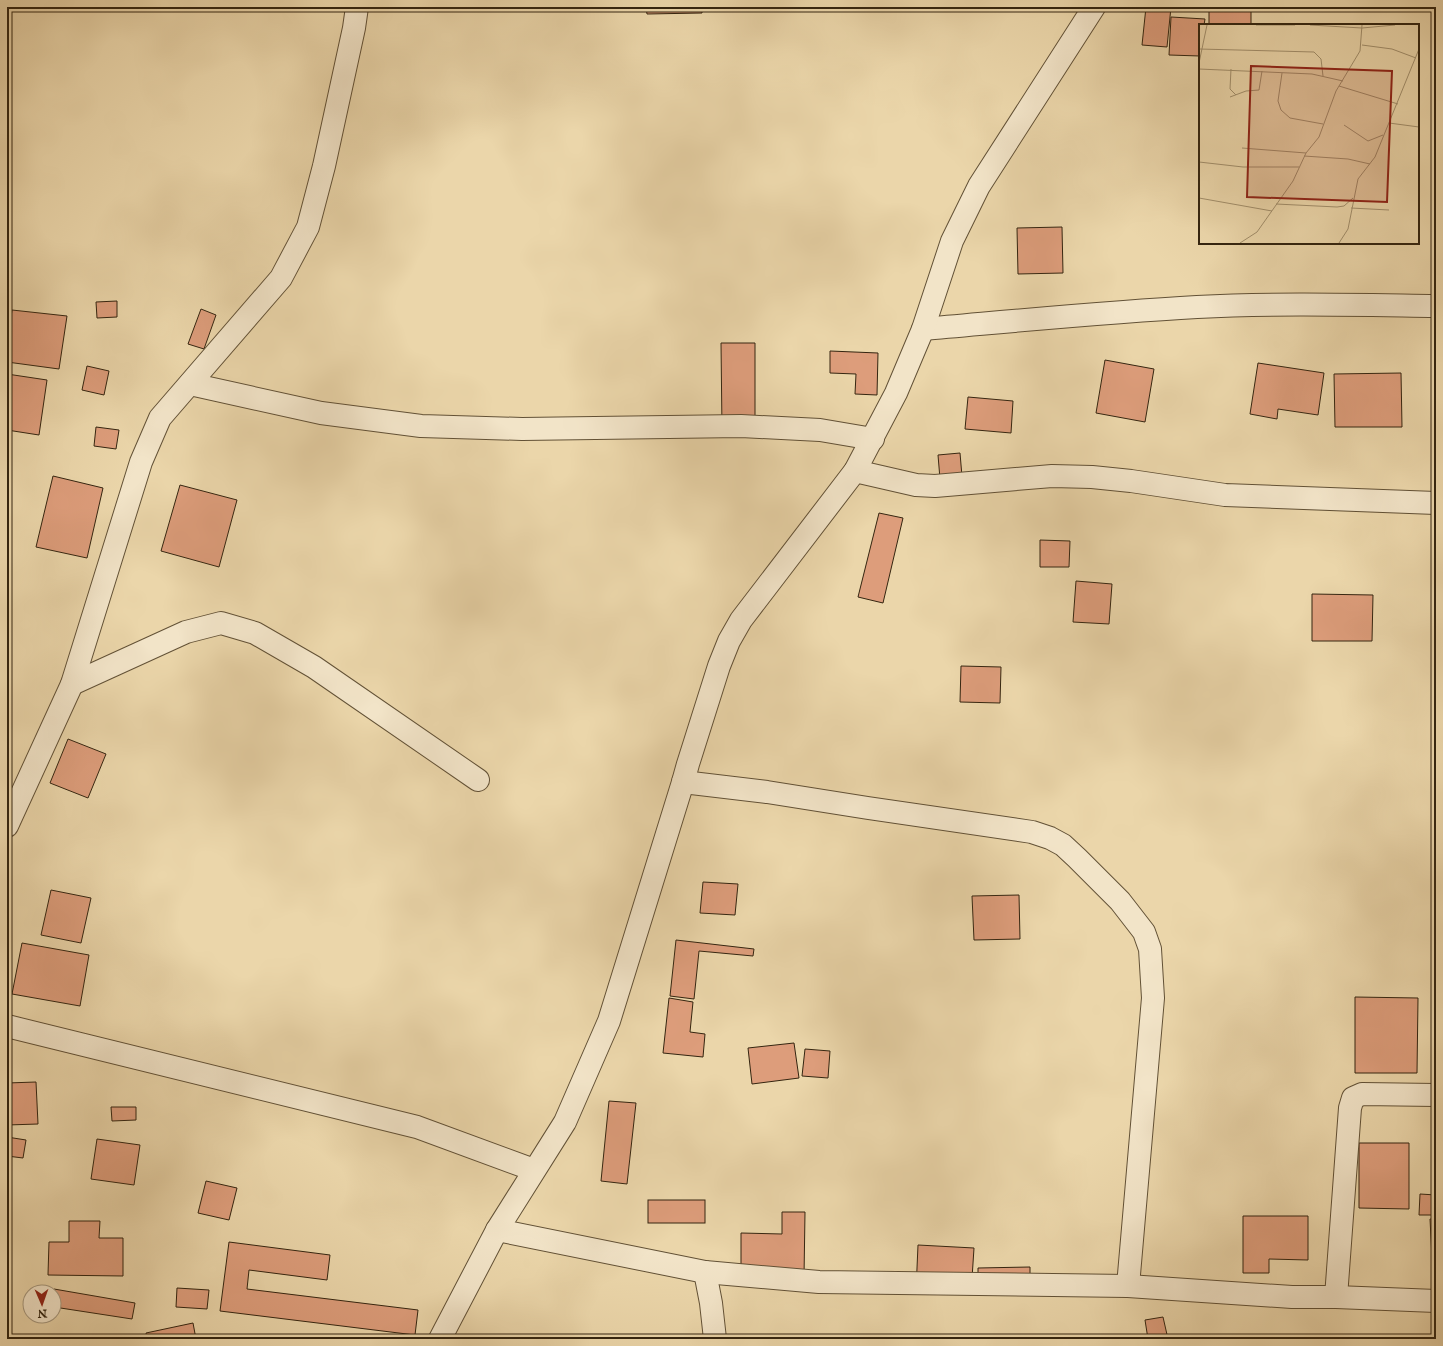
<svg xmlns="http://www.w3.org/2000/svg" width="1443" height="1346" viewBox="0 0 1443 1346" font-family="'IM FELL English',serif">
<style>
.building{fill:#dd9d7b;stroke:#342510}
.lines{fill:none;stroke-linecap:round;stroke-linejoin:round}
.minor-casing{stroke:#625136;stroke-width:24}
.minor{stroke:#f2e4c8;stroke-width:22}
.inset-road{fill:none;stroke:#a28f6c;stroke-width:1}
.view{fill:#8f2418;fill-opacity:0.15;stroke:#8f2418;stroke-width:2}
.inset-edge{fill:none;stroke:#342510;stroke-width:2}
</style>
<rect width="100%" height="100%" fill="#ebd6aa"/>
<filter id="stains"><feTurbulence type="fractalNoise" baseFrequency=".005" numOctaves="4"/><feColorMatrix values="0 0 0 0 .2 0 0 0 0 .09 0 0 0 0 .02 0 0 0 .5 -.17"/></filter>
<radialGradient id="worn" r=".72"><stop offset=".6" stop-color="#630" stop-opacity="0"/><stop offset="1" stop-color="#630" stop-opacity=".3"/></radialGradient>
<g class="building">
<polygon points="646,7 702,7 702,13 647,14"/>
<polygon points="1146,7 1171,7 1167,47 1142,45"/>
<rect x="1209" y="7" width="42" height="18"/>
<polygon points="1171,17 1205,19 1204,25 1200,25 1200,56 1169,55"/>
<polygon points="1062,227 1063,273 1018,274 1017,228"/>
<polygon points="117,301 117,317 97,318 96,302"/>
<polygon points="201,309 216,315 204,349 188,344"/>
<polygon points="12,310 67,316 59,369 7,362 7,347"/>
<polygon points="721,343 755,343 755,430 722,430"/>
<polygon points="830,351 878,353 877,395 855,394 856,374 830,373"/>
<polygon points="1105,360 1154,369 1145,422 1096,413"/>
<polygon points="1258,363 1324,373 1318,415 1278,409 1277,419 1250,414"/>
<polygon points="87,366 109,371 104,395 82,390"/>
<polygon points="1401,373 1402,427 1335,427 1334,374"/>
<polygon points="7,374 47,380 39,435 7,430"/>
<polygon points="968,397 1013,401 1011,433 965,429"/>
<polygon points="1434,416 1436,416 1436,433 1433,433"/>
<polygon points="96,427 119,430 116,449 94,446"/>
<polygon points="960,453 963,488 941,491 938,455"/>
<polygon points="53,476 103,488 87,558 36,547"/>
<polygon points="180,485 237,500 219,567 161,551"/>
<polygon points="879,513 903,518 883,603 858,597"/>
<polygon points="1040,540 1070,541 1069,567 1040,567"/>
<polygon points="1076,581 1112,584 1109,624 1073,622"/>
<polygon points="1312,594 1373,595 1372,641 1312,641"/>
<polygon points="961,666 1001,667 1000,703 960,702"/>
<polygon points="68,739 106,754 88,798 50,783"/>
<polygon points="703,882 738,884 735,915 700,913"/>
<polygon points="51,890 91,898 81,943 41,935"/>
<polygon points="1019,895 1020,939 974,940 972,896"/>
<polygon points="676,940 754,949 753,956 699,951 694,999 670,996"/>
<polygon points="22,943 89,955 80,1006 12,994"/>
<polygon points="1355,997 1418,998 1417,1073 1355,1073"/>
<polygon points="669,998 693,1002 690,1032 705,1034 703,1057 663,1053"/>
<polygon points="794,1043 799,1078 752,1084 748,1048"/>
<polygon points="805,1049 830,1051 828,1078 802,1076"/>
<polygon points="36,1082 38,1124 7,1125 7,1083"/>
<polygon points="609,1101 636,1103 627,1184 601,1181"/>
<polygon points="111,1107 136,1107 136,1120 112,1121"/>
<polygon points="7,1137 26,1140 23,1158 7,1156"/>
<polygon points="97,1139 140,1145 134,1185 91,1179"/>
<polygon points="1359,1143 1409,1143 1409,1209 1359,1208"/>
<polygon points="206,1181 237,1188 229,1220 198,1213"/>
<polygon points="1420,1194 1436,1195 1436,1215 1419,1215"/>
<rect x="648" y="1200" width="57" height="23"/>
<polygon points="782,1212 805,1212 804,1278 741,1278 741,1233 782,1234"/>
<polygon points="1243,1216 1308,1216 1308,1260 1269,1259 1269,1273 1243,1273"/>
<polygon points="1430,1219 1436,1219 1436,1277 1433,1277"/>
<polygon points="69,1221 100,1221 99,1238 123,1238 123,1276 48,1275 49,1242 69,1242"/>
<polygon points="229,1242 330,1255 327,1280 249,1270 247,1289 418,1310 415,1335 220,1311"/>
<polygon points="918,1245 974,1248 971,1294 916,1291"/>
<polygon points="1030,1267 1030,1290 978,1291 978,1268"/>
<polygon points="177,1288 209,1290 207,1309 176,1307"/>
<polygon points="54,1289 135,1303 132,1319 54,1307"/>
<polygon points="1163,1317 1168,1339 1148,1339 1145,1320"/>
<polygon points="193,1323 196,1339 147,1339 146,1333"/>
<rect x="976" y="1336" width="50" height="3"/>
</g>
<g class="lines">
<defs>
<g id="minor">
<path d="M923 329C1015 321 1106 312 1197 307 1277 303 1357 305 1436 306"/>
<polyline points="190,384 321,413 421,426 522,429 741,426 820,430 873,439"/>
<polyline points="855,471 916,485 935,486 1052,476 1092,477 1131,481 1225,495 1436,503"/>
<polyline points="72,684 186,632 221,623 255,633 314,667 478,780"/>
<polyline points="683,782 767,792 868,808 1032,832 1050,838 1063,845 1077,858 1120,901 1144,932 1150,949 1153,998 1128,1286"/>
<polyline points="7,826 72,684 141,462 160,418 281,278 308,227 324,166 354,28 357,7"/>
<polyline points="7,1026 417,1127 534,1170"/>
<polyline points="497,1230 705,1272 819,1282 1128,1286 1292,1297 1336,1297 1436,1301"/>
<polyline points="705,1272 711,1303 715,1339"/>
<polyline points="1336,1297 1350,1108 1353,1098 1362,1094 1436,1095"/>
<polyline points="440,1339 497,1230 565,1122 609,1021 683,782 688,764 719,666 729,641 741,620 855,471 896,393 923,329 952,241 979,186 1094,7"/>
</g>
</defs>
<use href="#minor" class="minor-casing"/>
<use href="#minor" class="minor"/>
</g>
<g transform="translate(1199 24)">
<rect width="220" height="220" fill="#ebd6aa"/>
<path class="inset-road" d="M57 1H96M111 1 163 4 196 1M163 21 193 25 217 34M0 25 115 28 122 35 124 52M0 39 8 1M0 45 113 50 144 57M32 45 31 65 37 71M83 49 79 77 82 86 91 94 124 100M140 62 199 80M31 73 47 67 60 66 63 47M190 99 220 103M145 101 169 117 184 111M43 124 107 129M105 132 149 135 171 140M0 138 44 143H100M0 174 73 187M77 180 138 183 145 182 154 174M152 184 190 186M41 219 58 208 94 157 107 129 120 113 137 67 161 27 163 1M140 219 149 205 159 155 176 133 220 25"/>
<path class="view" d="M52 42 193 47 188 178 48 173Z"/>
<rect width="220" height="220" class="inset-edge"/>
</g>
<rect width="1443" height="1346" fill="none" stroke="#ebd6aa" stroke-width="24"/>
<rect x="8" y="8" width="1427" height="1330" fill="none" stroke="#342510" stroke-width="2"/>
<rect x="12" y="12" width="1419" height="1322" fill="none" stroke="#342510"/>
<g transform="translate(42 1304) rotate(178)"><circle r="19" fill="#f2e4c8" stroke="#a6987e"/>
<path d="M0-3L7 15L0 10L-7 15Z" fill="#8f2418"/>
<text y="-6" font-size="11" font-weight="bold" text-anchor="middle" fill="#342510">N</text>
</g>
<rect width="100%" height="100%" filter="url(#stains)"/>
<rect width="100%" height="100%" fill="url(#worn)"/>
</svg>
